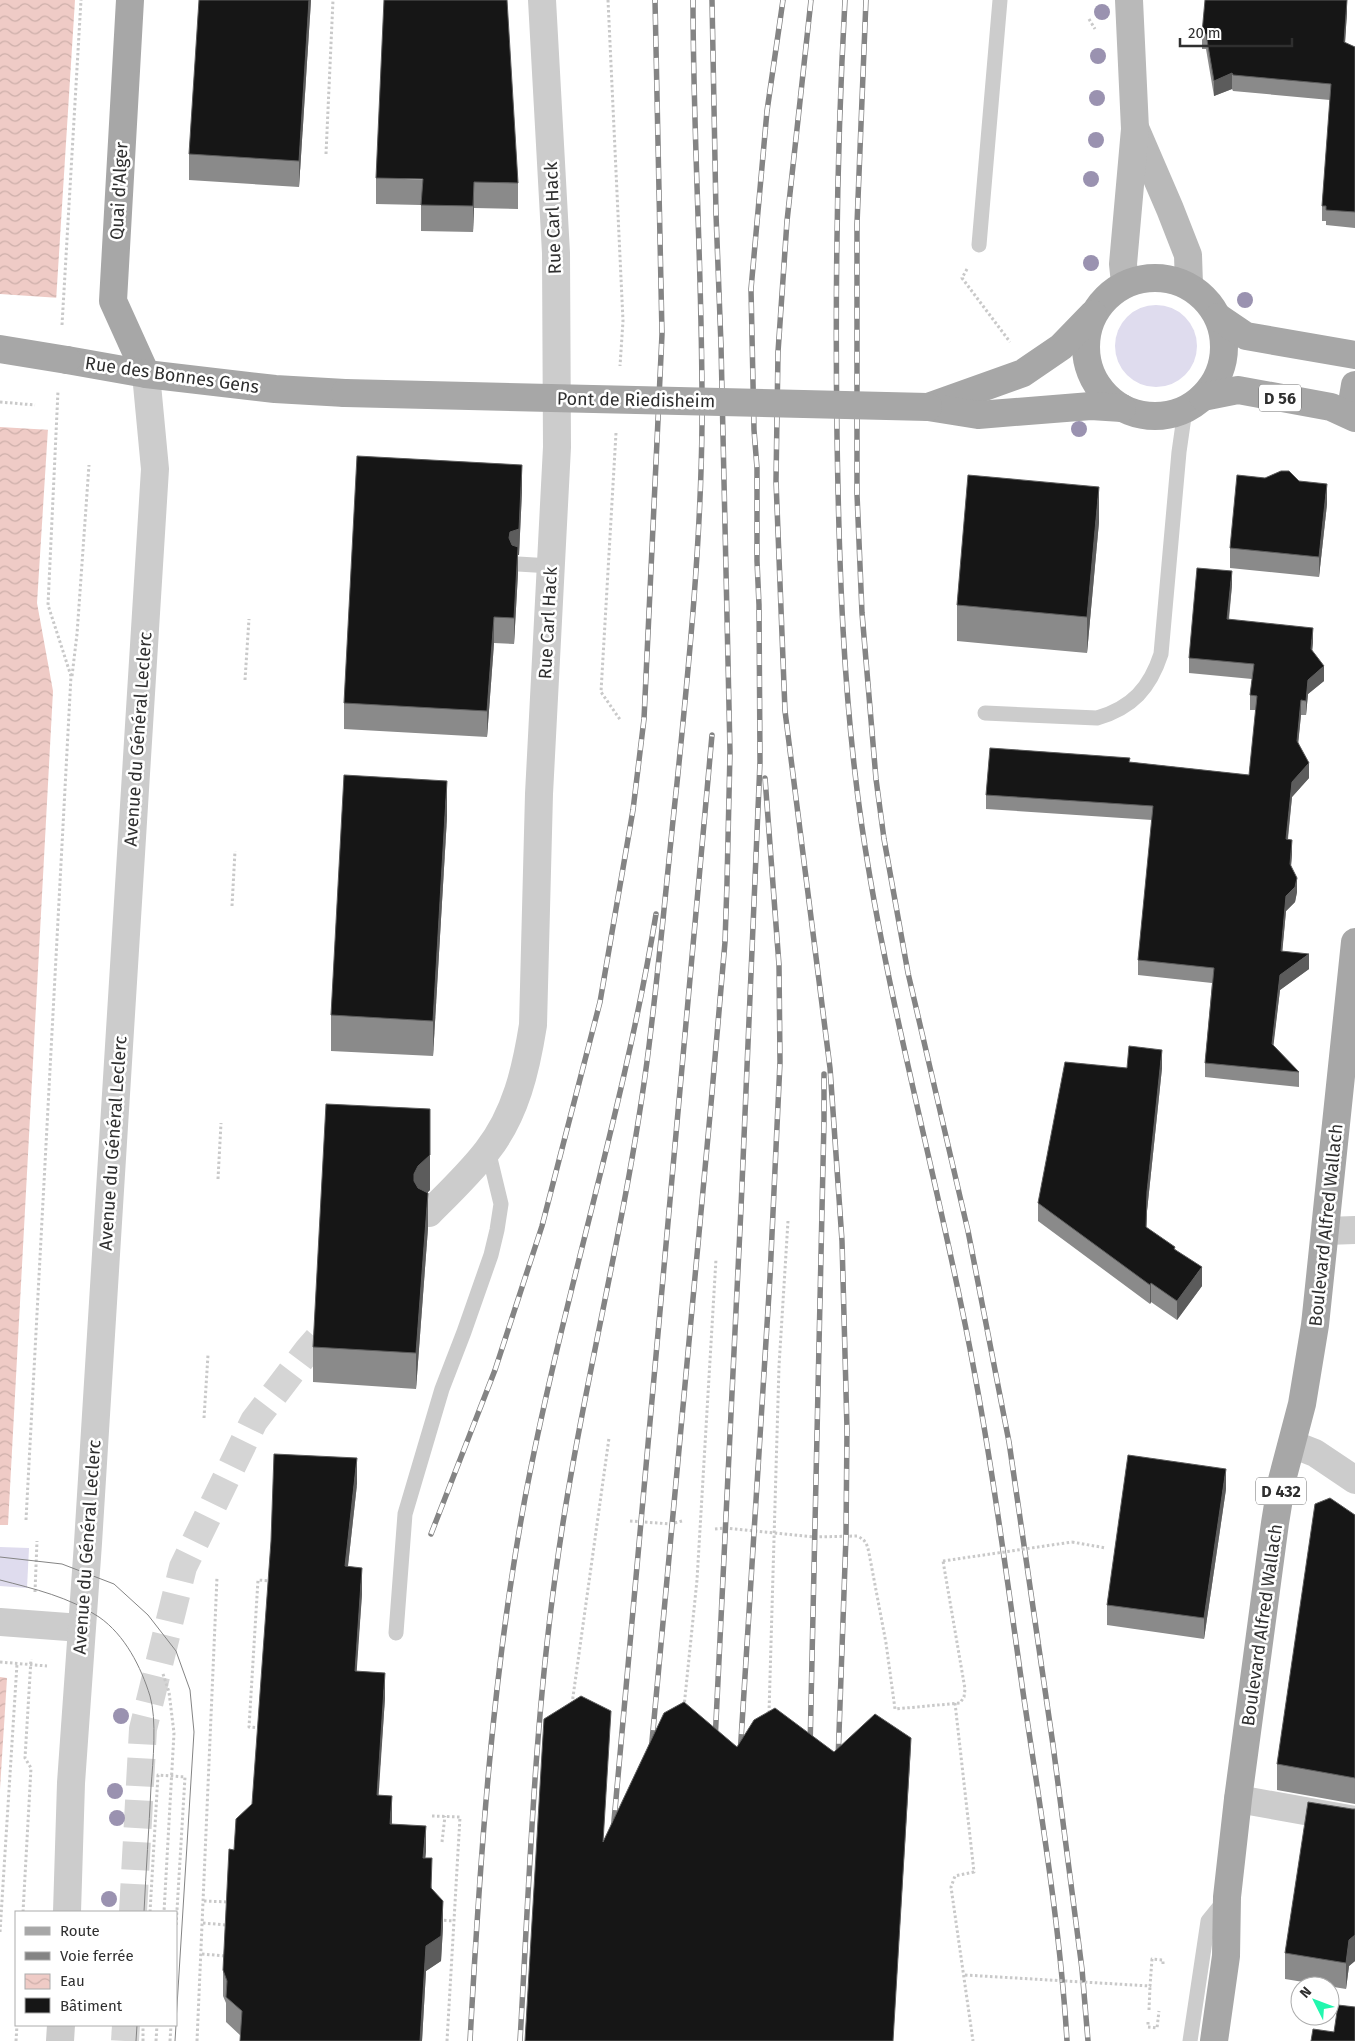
<svg xmlns="http://www.w3.org/2000/svg" width="1355" height="2041" viewBox="0 0 1355 2041" font-family="'Fira Sans',sans-serif">
<style>
.grass{fill:#dfdcee}
.water{fill:url(#water-waves)}
.pier{fill:#fff}
.lines{fill:none;stroke-linecap:round;stroke-linejoin:round}
.tertiary-tunnel{stroke:#d5d5d5;stroke-width:28;stroke-dasharray:28 14;stroke-linecap:butt}
.path{stroke:#c9c9c9;stroke-width:3;stroke-dasharray:2.5 2.5;stroke-linecap:butt}
.service{stroke:#ccc;stroke-width:15}
.minor{stroke:#ccc;stroke-width:28}
.tertiary{stroke:#ccc;stroke-width:28}
.secondary{stroke:#b9b9b9;stroke-width:28}
.primary{stroke:#a7a7a7;stroke-width:28}
.tram{stroke:#848484;stroke-width:1}
.rail-casing{stroke:#848484;stroke-width:5.5}
.rail{stroke:#fff;stroke-width:4;stroke-dasharray:11;stroke-linecap:butt}
.path-bridge{stroke:#c9c9c9;stroke-width:3;stroke-dasharray:2.5 2.5;stroke-linecap:butt}
.primary-bridge{stroke:#a7a7a7;stroke-width:28}
.tree{fill:#9a92b0}
.wall{fill:#8a8a8a}
.shaded-wall{fill:#5c5c5c}
.building{fill:#161616;stroke:#5c5c5c}
.labels{text-anchor:middle;dominant-baseline:central;stroke-width:5;stroke-linejoin:round;paint-order:stroke}
.shield{fill:#fff;stroke:#6d6d6d;stroke-width:1}
.shield-label{font-size:16px;font-weight:bold;fill:#2f2f2f}
.street-label{font-size:18px;fill:#2f2f2f;stroke:#fff}
</style>
<defs>
<pattern id="water-waves" width="16" height="10" patternUnits="userSpaceOnUse" patternTransform="scale(1.25)"><rect width="16" height="10" fill="#efcbc6"/><path d="M0 5q4-4 8 0t8 0" fill="none" stroke="#cdafaa"/></pattern>
</defs>
<rect width="100%" height="100%" fill="#fff"/>
<g class="grass">
<circle cx="1156" cy="346" r="41"/>
<polygon points="0,1547 29,1548 27,1588 0,1586"/>
</g>
<g class="water">
<polygon points="0,0 75,0 37,603 53,691 8,1525 0,1525"/>
<polygon points="0,1677 7,1678 0,1789"/>
</g>
<polygon class="pier" points="0,294 60,298 51,430 0,427"/>
<g class="lines">
<g class="tertiary-tunnel">
<polyline points="133,1912 143,1729 183,1567 254,1421 308,1350 337,1317"/>
<polyline points="125,2041 126,2025"/>
</g>
<g class="path">
<polyline points="608,0 623,321 620,366"/>
<polyline points="1089,19 1095,29"/>
<polyline points="326,154 333,0"/>
<polyline points="967,269 962,278 1010,342"/>
<polyline points="62,325 81,0"/>
<polyline points="0,402 35,405"/>
<polyline points="616,433 601,692 621,721"/>
<polyline points="72,676 77,634 89,465"/>
<polyline points="245,680 249,619"/>
<polyline points="232,906 235,851"/>
<polyline points="218,1179 221,1123"/>
<polyline points="204,1418 208,1355"/>
<polyline points="26,1520 71,676 48,605 58,391"/>
<polyline points="630,1521 671,1524 682,1521"/>
<path d="M715 1529 725 1528 814 1537 857 1536C866 1540 867 1544 869 1553L886 1643 895 1709 960 1703 964 1697 965 1689 943 1561"/>
<polyline points="1072,1542 1106,1548"/>
<polyline points="35,1592 37,1541"/>
<polyline points="0,1662 47,1666"/>
<polyline points="163,1674 169,1692 174,1733 164,1912"/>
<polyline points="955,1703 974,1872 955,1876 951,1887 973,2041"/>
<polyline points="572,1704 609,1438"/>
<polyline points="684,1707 697,1580 716,1259"/>
<polyline points="769,1713 779,1366 788,1221"/>
<polyline points="260,1728 249,1727 258,1580 271,1581"/>
<polyline points="432,1816 460,1817 447,2041"/>
<polyline points="442,1842 445,1816"/>
<polyline points="204,1901 229,1902"/>
<polyline points="23,1912 31,1768 25,1758 31,1659"/>
<polyline points="150,1912 158,1775 185,1777 176,1927"/>
<polyline points="439,1920 454,1921"/>
<polyline points="203,1923 226,1925"/>
<polyline points="0,1932 17,1664"/>
<polyline points="202,1954 225,1956"/>
<polyline points="1149,2010 1150,1986"/>
<polyline points="1148,2022 1148,2027 1157,2028 1159,2011"/>
<polyline points="16,2041 17,2025"/>
<polyline points="143,2041 143,2025"/>
<polyline points="156,2041 157,2025"/>
<polyline points="170,2041 171,2025"/>
<polyline points="197,2041 217,1577"/>
</g>
<g class="service">
<polyline points="979,245 1000,0"/>
<polyline points="518,564 551,566"/>
<path d="M985 713 1097 718C1132 708 1150 688 1161 654L1179 452 1185 410"/>
<polyline points="396,1633 405,1514 442,1389 464,1332 491,1255 497,1230 501,1204 488,1150"/>
<polyline points="1190,2041 1208,1921 1225,1900"/>
</g>
<g class="minor">
<polyline points="1326,1231 1355,1230"/>
<polyline points="1292,1444 1315,1453 1355,1480"/>
<polyline points="0,1622 81,1628"/>
<polyline points="1238,1799 1355,1820"/>
<polyline points="67,1912 71,1783 88,1543 155,469 146,374"/>
<polyline points="60,2041 61,2025"/>
</g>
<path class="tertiary" d="M429 1213C449 1193 470 1173 487 1151 516 1114 526 1069 533 1025L539 794 557 447 556 253 542 0"/>
<g class="secondary">
<polyline points="1136,130 1170,209 1188,255 1189,285"/>
<polyline points="1125,283 1123,264 1135,129 1129,0"/>
</g>
<g class="primary">
<polyline points="130,0 113,301 146,374"/>
<circle cx="1155" cy="347" r="69"/>
<polyline points="1218,317 1246,336 1355,355"/>
<polyline points="67,360 146,374 275,389 345,393"/>
<polyline points="1355,385 1353,397 1355,411"/>
<polyline points="1203,397 1238,390 1331,407 1355,418"/>
<polyline points="931,406 1023,373 1061,347 1093,314"/>
<polyline points="928,407 978,415 1091,406 1122,408"/>
<polyline points="1214,2041 1226,1956 1227,1897 1238,1799 1275,1523 1282,1480 1302,1404 1315,1325 1355,942"/>
</g>
<g class="tram">
<polyline points="0,1557 62,1564 114,1584 148,1615 176,1651 190,1690 194,1732 176,2022"/>
<path d="M0 1580C35 1589 69 1597 99 1617 125 1635 141 1667 150 1696 157 1719 153 1762 151 1787 149 1829 146 1870 144 1912"/>
<polyline points="136,2041 137,2025"/>
<polyline points="175,2041 176,2025"/>
</g>
<defs>
<g id="rail">
<polyline points="811,0 787,221 778,352 776,481 785,711 830,1068 842,1241 847,1429 846,1536 838,1761"/>
<path d="M845 0C837 145 835 289 837 435 839 565 843 697 862 827 886 991 930 1151 963 1314 989 1439 1005 1565 1023 1692 1040 1808 1060 1924 1067 2041"/>
<polyline points="866,0 857,224 857,494 862,613 876,779 884,839 908,973 968,1231 1009,1442 1053,1745 1082,1969 1088,2041"/>
<polyline points="431,1534 495,1370 542,1226 600,1002 633,810 644,719 662,334 655,0"/>
<polyline points="715,1742 741,1208 760,762 759,605 757,561 757,468 754,430 751,289 767,111 783,0"/>
<polyline points="810,1749 824,1120 824,1074"/>
<polyline points="651,1752 711,1104 725,942 727,883 730,752 721,345 716,214 712,0"/>
<polyline points="740,1756 770,1277 780,1062 779,965 765,778"/>
<polyline points="613,1832 712,735"/>
<path d="M470 2041C480 1859 492 1677 525 1498 562 1301 624 1111 656 914"/>
<path d="M520 2041C529 1887 534 1731 555 1578 579 1394 630 1214 651 1029 661 947 668 865 677 783 689 664 701 543 702 423 703 282 693 141 693 0"/>
</g>
</defs>
<use href="#rail" class="rail-casing"/>
<use href="#rail" class="rail"/>
<g class="path-bridge">
<polyline points="943,1561 1072,1542"/>
<polyline points="965,1975 1150,1986 1152,1959 1163,1960 1163,1964"/>
</g>
<g class="primary-bridge">
<polyline points="0,349 67,360"/>
<polyline points="345,393 928,407"/>
</g>
</g>
<g class="tree">
<circle cx="1102" cy="12" r="8"/>
<circle cx="1098" cy="56" r="8"/>
<circle cx="1097" cy="98" r="8"/>
<circle cx="1096" cy="140" r="8"/>
<circle cx="1091" cy="179" r="8"/>
<circle cx="1091" cy="263" r="8"/>
<circle cx="1245" cy="300" r="8"/>
<circle cx="1079" cy="429" r="8"/>
<circle cx="121" cy="1716" r="8"/>
<circle cx="115" cy="1791" r="8"/>
<circle cx="117" cy="1818" r="8"/>
<circle cx="109" cy="1899" r="8"/>
</g>
<g class="wall">
<polygon points="311,0 299,187 189,180 189,154"/>
<polygon points="1206,0 1347,0 1347,12 1345,43 1355,47 1355,228 1326,225 1326,221 1322,221 1322,206 1330,100 1233,91 1232,89 1214,96 1206,49 1202,49 1202,33"/>
<polygon points="376,178 518,183 518,209 474,208 473,232 421,231 421,205 376,204"/>
<polygon points="1299,481 1327,504 1319,577 1230,568 1230,548"/>
<polygon points="522,491 519,555 518,555 518,573 514,644 494,643 487,737 344,729 344,703"/>
<polygon points="1099,522 1087,653 957,641 957,605"/>
<polygon points="1232,585 1229,620 1313,642 1312,651 1324,681 1308,694 1306,715 1301,715 1298,743 1309,778 1292,797 1288,839 1292,854 1291,866 1297,892 1295,902 1286,911 1282,952 1309,969 1280,990 1273,1045 1299,1072 1299,1087 1205,1077 1205,1063 1212,983 1138,975 1138,960 1152,820 986,809 986,795 1130,762 1249,775 1256,710 1250,710 1250,695 1252,679 1189,673 1189,658"/>
<polygon points="447,817 433,1056 331,1051 331,1015"/>
<polygon points="1127,1068 1162,1068 1147,1211 1146,1228 1175,1249 1202,1286 1177,1320 1151,1302 1150,1304 1038,1221 1038,1203"/>
<polygon points="430,1144 430,1190 428,1192 428,1228 416,1389 313,1382 313,1347"/>
<polygon points="357,1484 348,1566 362,1594 356,1671 385,1698 378,1795 392,1824 426,1851 425,1858 432,1889 443,1927 441,1961 426,1971 422,2041 240,2041 241,2036 226,2022 226,2003 223,1996 223,1970 234,1850 252,1804"/>
<polygon points="1226,1489 1204,1639 1107,1625 1107,1605"/>
<polygon points="1355,1515 1355,1804 1277,1790 1277,1764"/>
<polygon points="1352,1809 1355,1809 1355,1961 1349,1966 1346,1989 1285,1979 1285,1953"/>
</g>
<g class="shaded-wall">
<polygon points="309,0 311,0 299,187 299,161"/>
<polygon points="1347,0 1347,12 1344,58 1344,42"/>
<polygon points="1232,73 1232,89 1214,96 1214,81"/>
<polygon points="474,182 474,208 473,232 473,206"/>
<polygon points="522,465 522,491 519,555 518,555 518,573 514,644 514,618 509,538"/>
<polygon points="1327,484 1327,504 1319,577 1319,557"/>
<polygon points="1099,487 1099,522 1087,653 1087,617"/>
<polygon points="1232,571 1232,585 1227,634 1227,619"/>
<polygon points="494,617 494,643 487,737 487,711"/>
<polygon points="1313,628 1313,642 1311,663 1311,649"/>
<polygon points="1324,666 1324,681 1308,694 1306,715 1306,701 1308,680"/>
<polygon points="1301,700 1301,715 1297,755 1297,741"/>
<polygon points="1309,763 1309,778 1292,797 1286,854 1286,839 1292,782"/>
<polygon points="447,781 447,817 433,1056 433,1021"/>
<polygon points="1292,840 1292,854 1290,878 1290,864"/>
<polygon points="1297,878 1297,892 1295,902 1286,911 1281,966 1281,951 1286,896"/>
<polygon points="1309,954 1309,969 1280,990 1272,1058 1272,1044 1280,975"/>
<polygon points="1162,1050 1162,1068 1147,1211 1146,1246 1147,1192"/>
<polygon points="430,1109 430,1190 418,1202 414,1209 414,1174"/>
<polygon points="428,1193 428,1228 416,1389 416,1353"/>
<polygon points="1202,1267 1202,1286 1177,1320 1177,1301"/>
<polygon points="1151,1283 1151,1302 1150,1304 1150,1285"/>
<polygon points="357,1458 357,1484 345,1592 345,1566"/>
<polygon points="1226,1469 1226,1489 1204,1639 1204,1618"/>
<polygon points="362,1568 362,1594 355,1696 355,1671"/>
<polygon points="385,1673 385,1698 377,1820 377,1795"/>
<polygon points="911,1738 911,1745 893,2041"/>
<polygon points="392,1796 392,1822 390,1849 390,1824"/>
<polygon points="426,1826 426,1851 423,1884 423,1858"/>
<polygon points="443,1901 443,1927 441,1961 426,1971 422,2041 420,2041 426,1946"/>
<polygon points="1355,1935 1355,1961 1349,1966 1346,1989 1346,1963 1349,1940"/>
</g>
<g class="building">
<polygon points="199,0 309,0 299,161 189,154"/>
<polygon points="384,0 507,0 518,183 474,182 473,206 421,205 423,179 376,178"/>
<polygon points="1205,0 1347,0 1344,42 1355,47 1355,212 1326,210 1326,206 1322,206 1331,84 1233,75 1232,73 1214,81 1206,34 1202,33"/>
<polygon points="357,456 522,465 519,529 510,532 509,538 512,545 518,547 514,618 494,617 487,711 344,703"/>
<polygon points="1281,471 1289,471 1299,481 1327,484 1319,557 1230,548 1237,475 1265,478"/>
<polygon points="968,475 1099,487 1087,617 957,605"/>
<polygon points="1197,568 1232,571 1227,619 1313,628 1311,649 1324,666 1308,680 1306,701 1301,700 1297,741 1309,763 1292,782 1286,839 1292,840 1290,864 1297,878 1295,887 1286,896 1281,951 1309,954 1280,975 1272,1044 1299,1072 1205,1063 1214,968 1138,960 1153,806 986,795 990,748 1130,758 1129,762 1249,775 1257,696 1250,695 1254,664 1189,658"/>
<polygon points="344,775 447,781 433,1021 331,1015"/>
<polygon points="1129,1046 1162,1050 1147,1192 1146,1227 1175,1247 1174,1249 1202,1267 1177,1301 1151,1283 1150,1285 1038,1203 1065,1062 1127,1068"/>
<polygon points="326,1104 430,1109 430,1155 418,1166 414,1174 414,1181 418,1188 428,1193 416,1353 313,1347"/>
<polygon points="274,1454 357,1458 345,1566 362,1568 355,1671 385,1673 377,1795 392,1796 390,1824 426,1826 423,1858 432,1858 431,1888 443,1901 441,1936 426,1946 420,2041 240,2041 242,2011 226,1997 227,1981 223,1970 229,1849 234,1850 236,1819 252,1804 271,1541"/>
<polygon points="1128,1455 1226,1469 1204,1618 1107,1605"/>
<polygon points="1330,1498 1355,1515 1355,1778 1277,1764 1315,1504"/>
<polygon points="581,1696 611,1711 603,1842 664,1713 684,1702 737,1747 754,1720 775,1708 834,1752 875,1714 911,1738 893,2041 525,2041 544,1719"/>
<polygon points="1308,1802 1352,1809 1355,1809 1355,1935 1349,1940 1346,1963 1285,1953"/>
<polygon points="1338,2005 1355,2007 1355,2041 1311,2041 1313,2029 1334,2032"/>
</g>
<g class="labels">
<g class="shield">
<rect x="1259" y="384.5" width="42" height="27" rx="4"/>
<rect x="1256" y="1477.5" width="50" height="27" rx="4"/>
</g>
<g class="shield-label">
<text x="1280" y="398">D 56</text>
<text x="1281" y="1491">D 432</text>
</g>
<g class="street-label">
<text transform="translate(119 191) rotate(-87)">Quai d'Alger</text>
<text transform="translate(553 218) rotate(-92)">Rue Carl Hack</text>
<text transform="translate(172 375) rotate(8)">Rue des Bonnes Gens</text>
<text transform="translate(636 400) rotate(1)">Pont de Riedisheim</text>
<text transform="translate(548 623) rotate(-87)">Rue Carl Hack</text>
<text transform="translate(138 739) rotate(-86)">Avenue du Général Leclerc</text>
<text transform="translate(113 1143) rotate(-86)">Avenue du Général Leclerc</text>
<text transform="translate(1326 1225) rotate(-84)">Boulevard Alfred Wallach</text>
<text transform="translate(87 1547) rotate(-86)">Avenue du Général Leclerc</text>
<text transform="translate(1262 1625) rotate(-82)">Boulevard Alfred Wallach</text>
</g>
</g>
<rect x="15" y="1911" width="162" height="115" fill="#ffffff" stroke="#acacac"/>
<rect x="25" y="1927" width="25" height="8" fill="#a7a7a7" stroke="#acacac"/>
<text x="60" y="1936" font-size="15" fill="#2f2f2f">Route</text>
<rect x="25" y="1952" width="25" height="8" fill="#848484" stroke="#acacac"/>
<text x="60" y="1961" font-size="15" fill="#2f2f2f">Voie ferrée</text>
<rect x="25" y="1974" width="25" height="15" fill="url(#water-waves)" stroke="#acacac"/>
<text x="60" y="1986" font-size="15" fill="#2f2f2f">Eau</text>
<rect x="25" y="1998" width="25" height="15" fill="#161616" stroke="#acacac"/>
<text x="60" y="2011" font-size="15" fill="#2f2f2f">Bâtiment</text>
<g transform="translate(1315 2001) rotate(312)"><circle r="24" fill="#ffffff" stroke="#acacac"/>
<path d="M0-4L9 19L0 12L-9 19Z" fill="#21f7ae"/>
<text y="-8" font-size="14" font-weight="bold" text-anchor="middle" fill="#2f2f2f">N</text>
</g>
<path d="M1180 38v8h112v-8" fill="none" stroke="#2f2f2f" stroke-width="2.5"/>
<text x="1188" y="38" font-size="15" fill="#2f2f2f" stroke="#ffffff" stroke-width="4" paint-order="stroke">20 m</text>
</svg>
